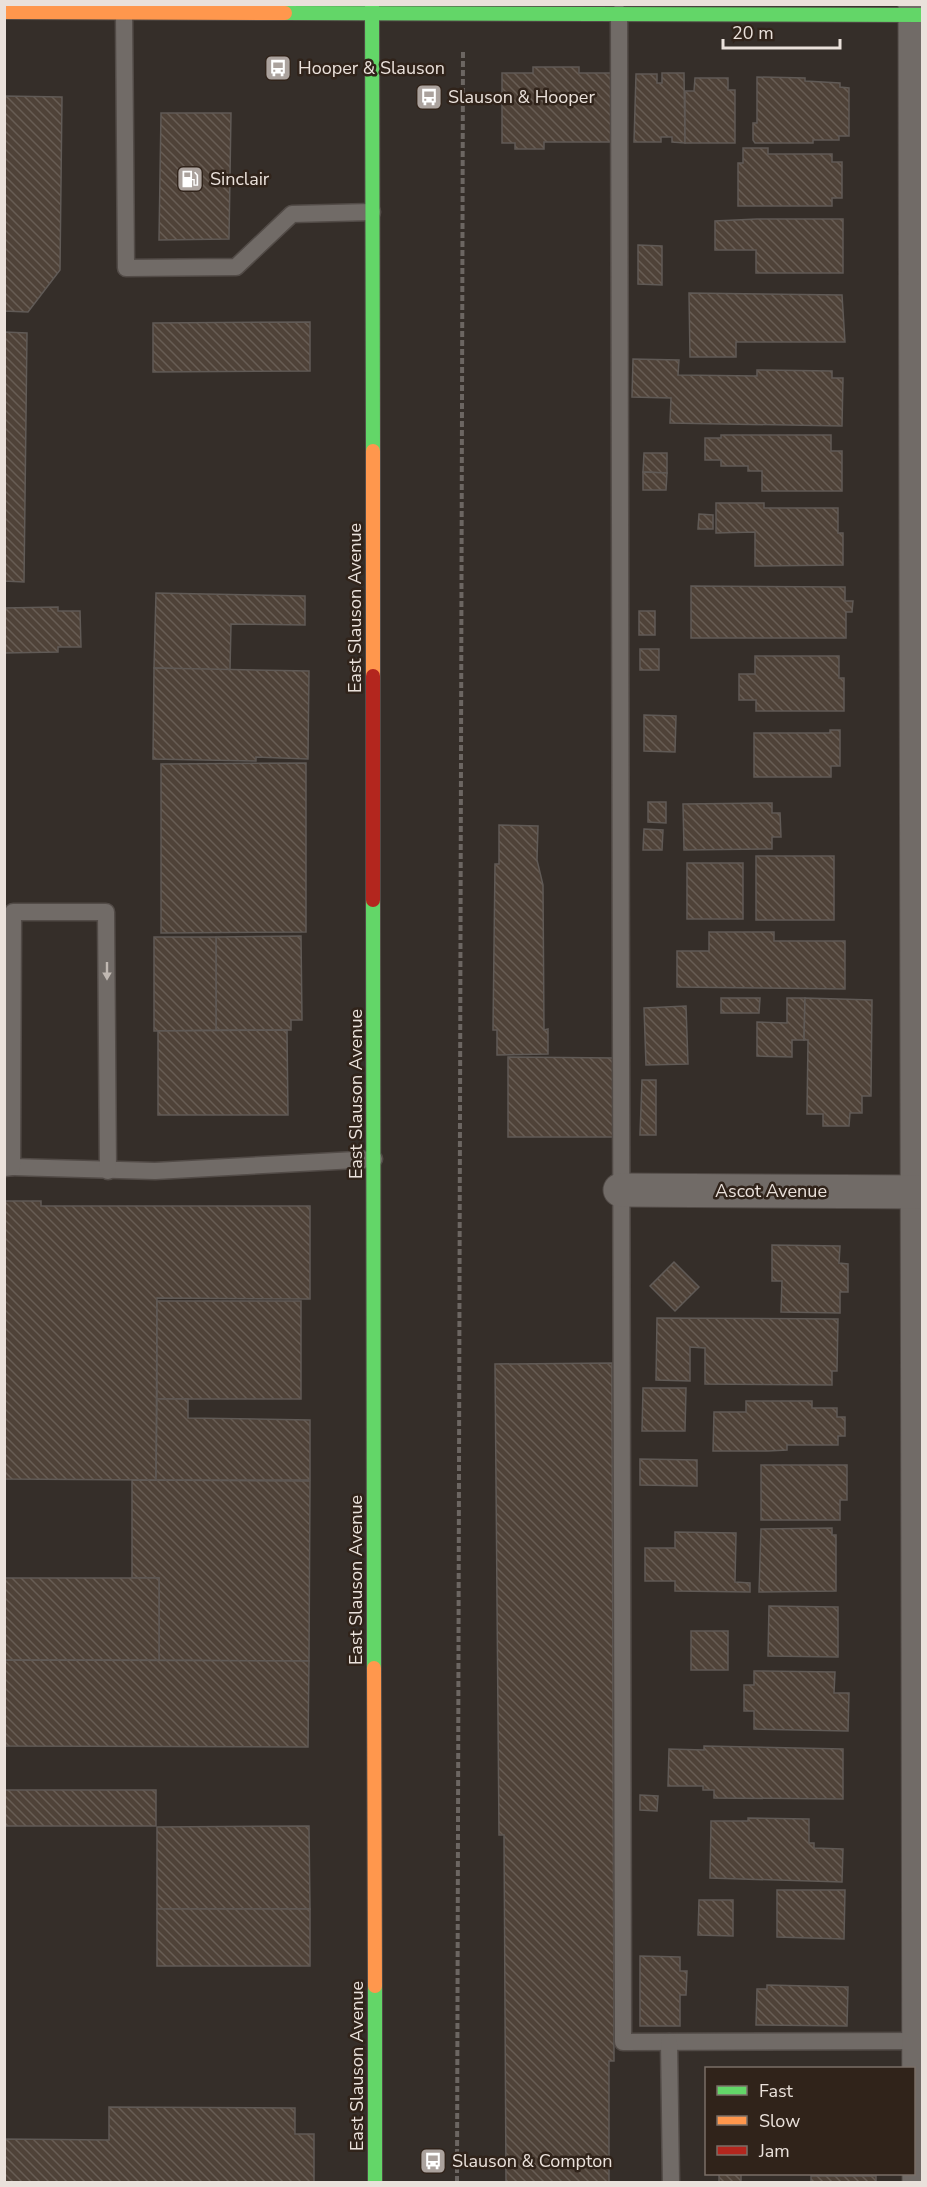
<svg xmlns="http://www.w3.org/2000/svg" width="927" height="2187" viewBox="0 0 927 2187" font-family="'Nunito Sans',sans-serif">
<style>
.building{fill:url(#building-back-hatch);stroke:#605a56;stroke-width:1.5}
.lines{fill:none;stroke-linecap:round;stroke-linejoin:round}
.lane-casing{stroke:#524b47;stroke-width:19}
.street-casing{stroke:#524b47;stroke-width:35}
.fast-casing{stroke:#524b47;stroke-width:16}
.slow-casing{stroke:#524b47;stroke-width:16}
.jam-casing{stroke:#524b47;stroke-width:16}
.path{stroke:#6c6662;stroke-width:4;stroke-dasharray:6 3;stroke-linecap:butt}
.lane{stroke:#716b67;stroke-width:16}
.street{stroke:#716b67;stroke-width:33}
.fast{stroke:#63d668;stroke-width:14}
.slow{stroke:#ff974d;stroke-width:14}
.jam{stroke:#b3261e;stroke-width:14}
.oneway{fill:#c0b8b2}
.labels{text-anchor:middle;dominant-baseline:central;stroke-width:5;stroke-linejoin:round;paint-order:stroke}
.poi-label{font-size:18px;fill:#eae1db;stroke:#30231a;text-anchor:start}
.street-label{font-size:18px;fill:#eae1db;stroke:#30231a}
</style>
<defs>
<pattern id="building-back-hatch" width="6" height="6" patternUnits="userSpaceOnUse" patternTransform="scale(1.5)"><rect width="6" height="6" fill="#4f4238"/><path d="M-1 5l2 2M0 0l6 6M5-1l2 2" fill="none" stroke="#685d54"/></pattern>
</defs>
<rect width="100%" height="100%" fill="#352e29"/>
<g class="building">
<polygon points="533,67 579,67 579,73 613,73 613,142 544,142 544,149 515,149 515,143 502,143 502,73 533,73"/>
<polygon points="662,73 684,73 685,143 672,142 672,137 661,137 661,142 634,142 636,74 657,74 657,83 662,83"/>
<polygon points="757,77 805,78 805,81 840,83 840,87 849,88 849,136 839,136 839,140 813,140 813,143 755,143 753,140 753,123 757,123"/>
<polygon points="695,78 728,78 728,90 735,90 735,143 685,143 685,91 694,91"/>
<polygon points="4,96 62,97 60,270 28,312 4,311"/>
<polygon points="161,113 231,113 229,239 159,240"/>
<polygon points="743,148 768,148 768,154 832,154 832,162 842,162 842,198 832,198 832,206 738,206 738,163 743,163"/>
<polygon points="757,219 843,219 843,273 756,273 756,250 715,250 715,221"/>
<polygon points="638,245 662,246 662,285 638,284"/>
<polygon points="689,293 842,295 845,342 736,342 736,357 690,357"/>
<polygon points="310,322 310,371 153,372 153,323"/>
<polygon points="4,332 27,333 24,582 4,581"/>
<polygon points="633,359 679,360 678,375 757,376 757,370 832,371 832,378 843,378 842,426 670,423 671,398 632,397"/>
<polygon points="721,435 831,435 831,451 842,451 842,491 762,491 762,471 748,471 748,466 721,466 721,460 705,460 705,438 721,438"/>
<polygon points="644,453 667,453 667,473 643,472"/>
<polygon points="643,472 667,473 666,490 643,490"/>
<polygon points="716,503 764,503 764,508 838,508 838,533 843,533 843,565 755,566 755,532 716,533"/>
<polygon points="699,514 713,515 713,529 698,529"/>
<polygon points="691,586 845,587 845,601 853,601 852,612 846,612 846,638 691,638"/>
<polygon points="156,593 305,596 305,625 231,624 230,670 154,668"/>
<polygon points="58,607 58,611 80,611 81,647 58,647 58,652 4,653 4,608"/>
<rect x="639" y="611" width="16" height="24"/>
<rect x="640" y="649" width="19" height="21"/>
<polygon points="755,656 839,656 839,678 844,678 844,711 756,711 756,700 739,700 739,674 755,674"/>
<polygon points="154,668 309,671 308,759 256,757 256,761 153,759"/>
<polygon points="644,715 676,716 675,752 644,751"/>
<polygon points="830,730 840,730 840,766 831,766 831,777 754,777 754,733 830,733"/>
<polygon points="306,763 306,932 161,933 161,764"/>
<polygon points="648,802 666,802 666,823 648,822"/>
<polygon points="772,803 772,813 780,813 781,837 772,837 772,849 684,850 683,804"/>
<polygon points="499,825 538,826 537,860 543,885 544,1030 548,1029 548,1054 497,1055 497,1030 493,1030 495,864 499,864"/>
<polygon points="644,829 663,830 662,850 643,850"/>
<rect x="756" y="856" width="78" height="64"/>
<rect x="687" y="863" width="56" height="56"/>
<polygon points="709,932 774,932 774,941 845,941 845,989 677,987 677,951 709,951"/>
<polygon points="301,936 302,1020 291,1020 291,1030 216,1030 216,937"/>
<polygon points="154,937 216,937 216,1030 154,1031"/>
<polygon points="721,998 760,998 759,1013 721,1013"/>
<polygon points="787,998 805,998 804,1040 792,1040 792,1057 757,1056 757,1022 787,1023"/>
<polygon points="805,998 872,1000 871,1096 862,1096 862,1113 850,1113 849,1126 823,1126 823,1114 807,1114 808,1040 804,1040"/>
<polygon points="686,1006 688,1064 646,1065 644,1008"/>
<polygon points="287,1030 288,1115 158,1115 158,1031"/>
<polygon points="508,1057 616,1058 616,1137 508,1137"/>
<polygon points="642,1080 656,1080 656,1135 640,1135"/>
<polygon points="4,1201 41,1201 41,1206 310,1206 310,1299 157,1298 156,1480 4,1479"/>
<polygon points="772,1245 840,1246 839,1263 848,1264 848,1292 840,1292 840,1313 781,1312 782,1281 772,1281"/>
<polygon points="674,1262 699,1287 675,1311 650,1286"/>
<rect x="157" y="1301" width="144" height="98"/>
<polygon points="657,1318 838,1319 837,1371 832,1371 832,1385 705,1384 705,1348 690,1347 690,1381 656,1380"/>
<polygon points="612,1363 614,2061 609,2061 609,2182 506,2182 504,1835 499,1835 495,1364"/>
<polygon points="643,1388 686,1388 685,1431 642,1431"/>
<polygon points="157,1399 188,1399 188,1418 310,1420 310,1480 156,1480"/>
<polygon points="746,1401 812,1401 812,1408 837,1408 837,1417 845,1417 845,1436 838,1436 838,1445 787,1445 787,1450 768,1451 713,1451 714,1412 746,1412"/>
<polygon points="640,1459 697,1460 697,1486 640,1485"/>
<polygon points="761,1465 847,1465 847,1500 840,1500 840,1520 761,1520"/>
<polygon points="132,1480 310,1481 309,1661 159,1660 159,1578 132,1578"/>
<polygon points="832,1528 832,1535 836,1535 836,1591 759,1592 761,1529"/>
<polygon points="675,1532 736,1533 735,1582 750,1583 750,1592 675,1591 675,1581 645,1581 645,1548 675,1548"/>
<rect x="4" y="1578" width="155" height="82"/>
<polygon points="769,1606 838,1607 838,1657 768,1656"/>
<rect x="691" y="1631" width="37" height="39"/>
<polygon points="4,1660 309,1661 308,1747 4,1746"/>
<polygon points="754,1671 835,1672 834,1693 849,1693 848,1731 754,1729 754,1711 744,1711 744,1685 754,1685"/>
<polygon points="704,1746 843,1749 843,1799 714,1798 714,1790 703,1790 703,1786 668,1786 669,1749 704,1750"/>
<rect x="4" y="1790" width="152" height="36"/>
<polygon points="640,1795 658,1796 657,1811 640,1810"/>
<polygon points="748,1818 809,1819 809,1843 814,1843 814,1848 843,1849 842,1882 710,1878 711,1821 748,1821"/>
<polygon points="309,1826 310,1909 157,1909 157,1827"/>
<polygon points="777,1890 845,1890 844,1939 777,1937"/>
<polygon points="699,1900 733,1900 733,1936 698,1935"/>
<rect x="157" y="1909" width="153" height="57"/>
<polygon points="640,1956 680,1957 680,1971 687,1971 686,1995 680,1995 680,2026 640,2026"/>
<polygon points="767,1985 848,1987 847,2026 756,2025 757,1989 767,1989"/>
<polygon points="109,2107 295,2108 295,2134 314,2134 314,2182 4,2182 4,2139 109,2140"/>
<polygon points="719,2174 741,2174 741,2182 747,2182 719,2182"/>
<rect x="811" y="2176" width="65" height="6"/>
</g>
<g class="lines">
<defs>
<g id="lane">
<polyline points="124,13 126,268 236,267 292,214 372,212"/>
<polyline points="619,13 623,2042 922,2041"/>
<polyline points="12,1167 155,1171 374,1159"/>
<polyline points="4,1168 12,1167 13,912 106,912 108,1171"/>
<polyline points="669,2042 671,2182"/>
</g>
<g id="street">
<polyline points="915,4 919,2182"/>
<polyline points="620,1190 922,1192"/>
</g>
<g id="fast">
<polyline points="372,4 373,451"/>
<polyline points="285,13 922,15"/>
<polyline points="373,900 374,1668"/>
<polyline points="375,1986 375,2182"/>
</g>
<g id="slow">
<polyline points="4,12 285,13"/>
<polyline points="373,451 373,676"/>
<polyline points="374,1668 375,1986"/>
</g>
<polyline id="jam" points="373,676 373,900"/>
</defs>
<use href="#lane" class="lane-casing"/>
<use href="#street" class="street-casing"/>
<use href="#fast" class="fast-casing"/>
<use href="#slow" class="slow-casing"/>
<use href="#jam" class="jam-casing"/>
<polyline class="path" points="457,2182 463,50"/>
<use href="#lane" class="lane"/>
<use href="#street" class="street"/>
<use href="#fast" class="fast"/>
<use href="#slow" class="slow"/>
<use href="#jam" class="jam"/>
</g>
<defs><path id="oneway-solid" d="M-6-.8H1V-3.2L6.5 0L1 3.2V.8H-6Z" transform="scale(1.5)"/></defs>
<use class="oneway" href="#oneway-solid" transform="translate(107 971) rotate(90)"/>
<defs>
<symbol id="bus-square" viewBox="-11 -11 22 22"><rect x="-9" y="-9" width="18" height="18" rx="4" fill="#aba29d" stroke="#30231a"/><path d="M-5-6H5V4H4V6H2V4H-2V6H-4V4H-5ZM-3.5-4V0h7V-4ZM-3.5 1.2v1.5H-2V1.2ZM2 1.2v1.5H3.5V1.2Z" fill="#fff"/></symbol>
<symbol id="fuel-square" viewBox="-11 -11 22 22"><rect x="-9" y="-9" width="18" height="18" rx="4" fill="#aba29d" stroke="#30231a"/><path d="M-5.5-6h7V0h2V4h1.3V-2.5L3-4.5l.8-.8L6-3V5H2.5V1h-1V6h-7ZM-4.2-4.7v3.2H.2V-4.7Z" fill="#fff"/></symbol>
</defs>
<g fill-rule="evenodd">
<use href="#bus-square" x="263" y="53" width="30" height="30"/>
<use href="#bus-square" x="414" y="82" width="30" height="30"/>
<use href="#fuel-square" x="175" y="164" width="30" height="30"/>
<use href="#bus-square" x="418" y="2146" width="30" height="30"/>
</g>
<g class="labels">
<g class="poi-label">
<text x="298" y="68">Hooper &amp; Slauson</text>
<text x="448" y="97">Slauson &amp; Hooper</text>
<text x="210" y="179">Sinclair</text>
<text x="452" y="2161">Slauson &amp; Compton</text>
</g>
<g class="street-label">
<text transform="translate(355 608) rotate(-90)">East Slauson Avenue</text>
<text transform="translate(356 1094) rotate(-90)">East Slauson Avenue</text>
<text x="771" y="1191">Ascot Avenue</text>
<text transform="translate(356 1580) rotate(-90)">East Slauson Avenue</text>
<text transform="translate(357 2066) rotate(-90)">East Slauson Avenue</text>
</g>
</g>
<rect width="927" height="2187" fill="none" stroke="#eae1db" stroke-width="12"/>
<rect x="705" y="2067" width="210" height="108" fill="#30231a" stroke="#7a6f67" stroke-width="1.5"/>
<rect x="717" y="2086" width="30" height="9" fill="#63d668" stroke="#7a6f67" stroke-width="1.5"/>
<text x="759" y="2097" font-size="18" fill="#eae1db">Fast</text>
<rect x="717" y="2116" width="30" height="9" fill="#ff974d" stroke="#7a6f67" stroke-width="1.5"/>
<text x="759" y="2127" font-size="18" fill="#eae1db">Slow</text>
<rect x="717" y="2146" width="30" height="9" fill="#b3261e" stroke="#7a6f67" stroke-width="1.5"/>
<text x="759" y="2157" font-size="18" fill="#eae1db">Jam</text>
<path d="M723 39v9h117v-9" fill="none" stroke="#eae1db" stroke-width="3"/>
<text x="732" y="39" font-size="18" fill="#eae1db" stroke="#30231a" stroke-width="4.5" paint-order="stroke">20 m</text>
</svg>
